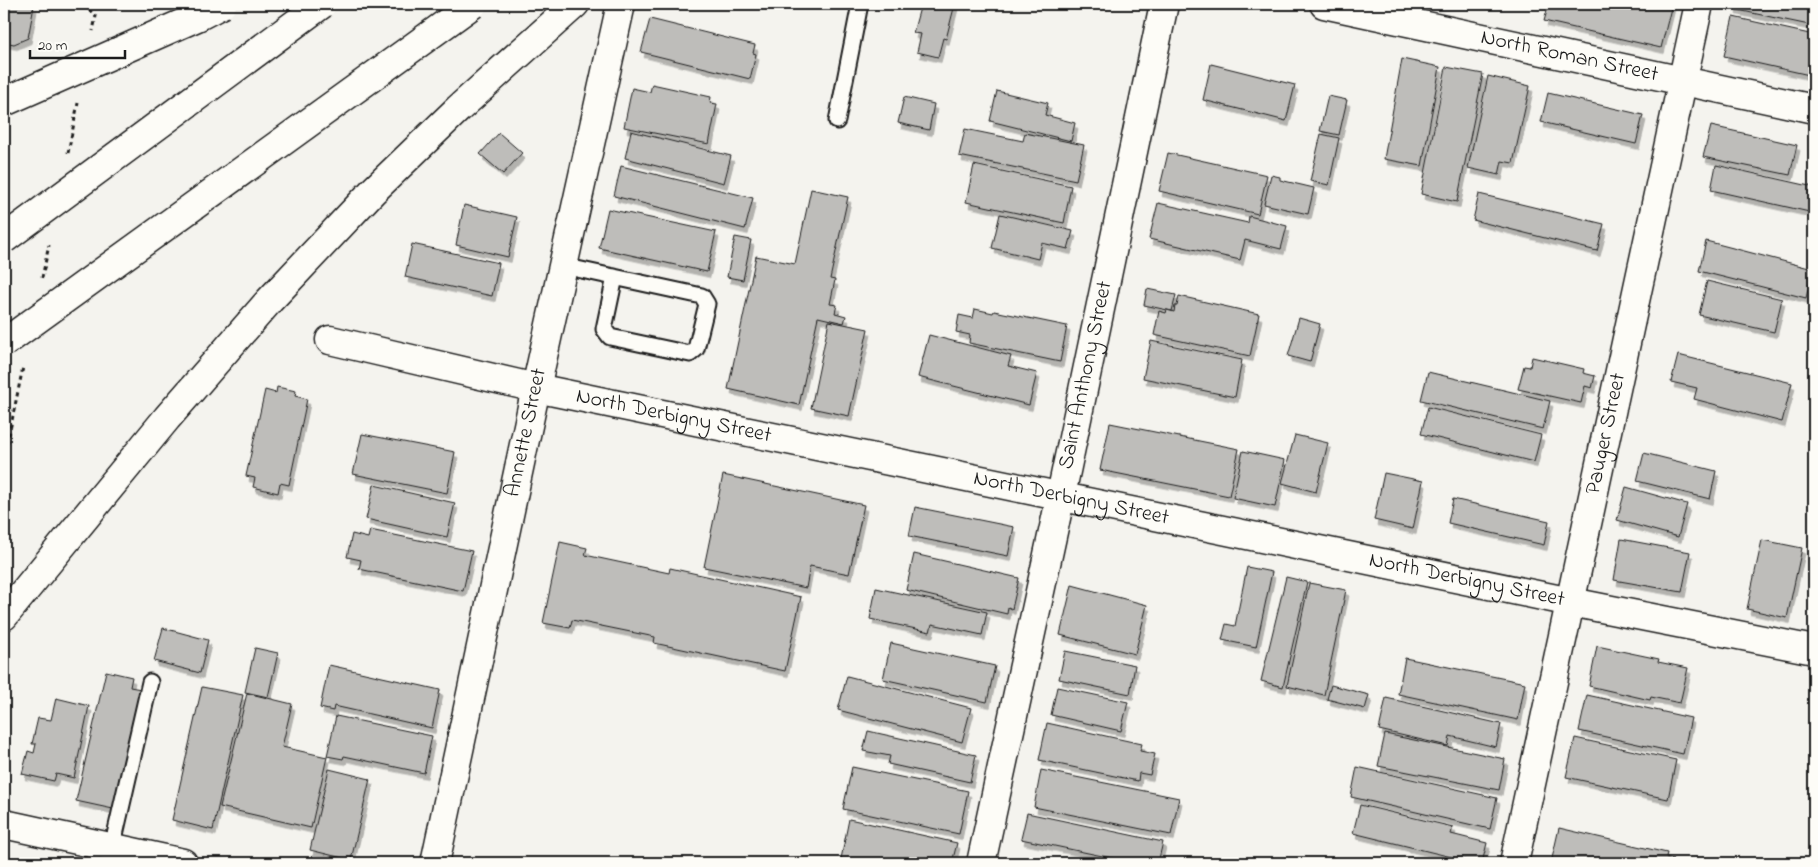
<svg xmlns="http://www.w3.org/2000/svg" width="1818" height="867" viewBox="0 0 1818 867" font-family="'Indie Flower',sans-serif">
<style>
.building{fill:#bebdba;stroke:#1c1c1c;filter:url(#shadow)}
.lines{fill:none;stroke-linecap:round;stroke-linejoin:round}
.service-casing{stroke:#1c1c1c;stroke-width:19}
.minor-casing{stroke:#1c1c1c;stroke-width:31}
.secondary-casing{stroke:#1c1c1c;stroke-width:31}
.motorway-casing{stroke:#1c1c1c;stroke-width:31}
.path{stroke:#1c1c1c;stroke-width:3;stroke-dasharray:4 4;stroke-linecap:butt}
.service{stroke:#fdfcf7;stroke-width:15}
.minor{stroke:#fdfcf7;stroke-width:28}
.secondary{stroke:#fdfcf7;stroke-width:28}
.motorway{stroke:#fdfcf7;stroke-width:28}
.motorway-bridge-casing{stroke:#1c1c1c;stroke-width:31;stroke-linecap:butt}
.motorway-bridge{stroke:#fdfcf7;stroke-width:28}
.labels{text-anchor:middle;dominant-baseline:central;stroke-width:4.5;stroke-linejoin:round;paint-order:stroke}
.street-label{font-size:22px;fill:#1c1c1c;stroke:#fdfcf7}
</style>
<defs>
<filter id="shadow"><feDropShadow dx="3" dy="5.5" stdDeviation="0" flood-color="#0004"/></filter>
</defs>
<rect width="100%" height="100%" fill="#f4f3ee"/>
<filter id="ink" filterUnits="userSpaceOnUse"><feTurbulence type="fractalNoise" baseFrequency=".02" numOctaves="2"/><feDisplacementMap in="SourceGraphic" scale="10" xChannelSelector="R" yChannelSelector="G"/><feConvolveMatrix kernelMatrix="1 2 1 2 8 2 1 2 1" color-interpolation-filters="sRGB"/></filter>
<g filter="url(#ink)">
<g class="building">
<polygon points="4,4 22,4 34,6 28,38 14,44 4,42"/>
<polygon points="921,4 955,4 946,39 943,38 938,57 917,52 921,34 913,33"/>
<polygon points="1549,4 1672,4 1661,48 1544,21"/>
<polygon points="1734,4 1814,4 1814,26 1733,9"/>
<polygon points="1733,17 1814,35 1814,76 1724,56"/>
<polygon points="650,19 755,45 753,53 756,54 750,79 641,52"/>
<polygon points="1402,59 1440,67 1422,166 1384,159"/>
<polygon points="1211,64 1295,85 1286,121 1203,100"/>
<polygon points="1446,67 1483,74 1457,202 1421,194"/>
<polygon points="1488,76 1530,86 1513,163 1502,161 1499,175 1468,168"/>
<polygon points="652,84 711,97 710,103 717,104 709,144 624,127 632,88 650,92"/>
<polygon points="997,91 1048,103 1045,115 1075,123 1071,141 990,121"/>
<polygon points="1548,93 1643,115 1636,144 1541,122"/>
<polygon points="1328,96 1347,100 1339,135 1320,131"/>
<polygon points="904,97 934,104 929,130 898,123"/>
<polygon points="1711,126 1797,145 1790,175 1703,157"/>
<polygon points="965,129 1023,141 1025,133 1084,145 1076,180 959,156"/>
<polygon points="631,131 731,156 724,183 625,158"/>
<polygon points="499,133 522,153 503,174 480,154"/>
<polygon points="1321,134 1339,138 1329,185 1310,181"/>
<polygon points="1168,153 1267,175 1258,214 1159,191"/>
<polygon points="974,165 1071,186 1064,223 966,202"/>
<polygon points="1716,165 1814,187 1814,213 1711,190"/>
<polygon points="621,166 753,198 745,229 614,196"/>
<polygon points="1271,175 1280,177 1280,180 1314,188 1308,214 1264,204"/>
<polygon points="811,189 848,197 830,279 835,280 830,304 837,305 835,313 846,316 844,323 818,317 799,405 728,389 756,256 795,264"/>
<polygon points="1479,194 1604,224 1597,251 1473,220"/>
<polygon points="1158,203 1248,223 1249,216 1287,226 1281,249 1245,240 1240,260 1149,239"/>
<polygon points="464,205 517,217 508,257 456,245"/>
<polygon points="608,209 716,232 707,272 599,248"/>
<polygon points="1000,214 1073,231 1068,249 1042,243 1038,259 992,248"/>
<polygon points="735,237 751,240 743,280 727,277"/>
<polygon points="1706,241 1813,269 1806,298 1699,271"/>
<polygon points="412,244 499,263 492,296 405,277"/>
<polygon points="1707,281 1782,299 1774,332 1699,315"/>
<polygon points="1147,289 1176,295 1172,311 1144,305"/>
<polygon points="1179,296 1259,314 1250,356 1154,335 1159,311 1166,313 1167,310 1174,312 1175,306 1177,306"/>
<polygon points="975,309 993,313 994,311 1067,326 1060,362 969,343 970,335 956,332 959,315 973,318"/>
<polygon points="1299,318 1320,324 1310,362 1288,356"/>
<polygon points="829,321 868,329 849,416 811,408"/>
<polygon points="929,335 1011,356 1008,366 1037,373 1029,405 918,377"/>
<polygon points="1151,341 1242,360 1235,397 1143,378"/>
<polygon points="1678,355 1792,383 1782,422 1694,399 1697,388 1671,382"/>
<polygon points="1532,357 1584,369 1583,373 1595,376 1592,388 1585,386 1581,403 1518,389 1524,366 1530,367"/>
<polygon points="1428,372 1550,401 1543,429 1421,400"/>
<polygon points="277,387 296,391 295,396 307,399 289,485 280,483 278,493 253,487 255,478 246,476 265,390 276,393"/>
<polygon points="1428,407 1541,435 1534,462 1421,434"/>
<polygon points="1110,423 1239,449 1229,496 1100,470"/>
<polygon points="362,434 455,452 447,493 353,474"/>
<polygon points="1295,435 1328,443 1316,492 1282,483"/>
<polygon points="1243,451 1285,460 1275,507 1233,498"/>
<polygon points="1644,453 1716,471 1710,499 1637,481"/>
<polygon points="1384,473 1423,481 1413,529 1374,520"/>
<polygon points="723,475 864,505 849,574 810,566 806,588 704,567"/>
<polygon points="374,485 455,503 447,537 366,519"/>
<polygon points="1626,487 1687,504 1678,537 1617,520"/>
<polygon points="1453,499 1549,521 1544,545 1448,523"/>
<polygon points="915,507 1014,527 1008,556 909,536"/>
<polygon points="370,530 472,551 463,591 359,569 361,560 347,557 352,534 368,538"/>
<polygon points="1621,539 1690,552 1682,592 1614,580"/>
<polygon points="1762,540 1802,548 1787,618 1747,609"/>
<polygon points="560,542 587,548 585,555 669,573 670,568 801,597 785,671 654,643 655,637 572,620 570,628 543,623"/>
<polygon points="914,554 1019,578 1012,609 1008,607 1007,614 906,590"/>
<polygon points="1247,567 1272,572 1256,647 1222,640 1226,624 1235,626"/>
<polygon points="1286,577 1307,582 1283,687 1261,681"/>
<polygon points="1309,583 1346,590 1324,695 1287,686"/>
<polygon points="1072,585 1147,605 1135,654 1060,635"/>
<polygon points="876,588 987,612 982,635 932,624 930,632 870,619"/>
<polygon points="163,628 208,640 200,673 154,661"/>
<polygon points="891,643 995,666 987,702 883,679"/>
<polygon points="1597,646 1659,659 1658,662 1688,668 1680,703 1651,697 1650,700 1589,686"/>
<polygon points="255,648 278,653 268,697 245,692"/>
<polygon points="1065,651 1135,665 1130,694 1059,679"/>
<polygon points="1405,658 1525,683 1518,720 1398,694"/>
<polygon points="329,665 440,690 432,728 334,706 333,711 320,708"/>
<polygon points="106,671 132,677 130,687 141,689 113,809 76,801"/>
<polygon points="847,676 971,708 962,742 838,710"/>
<polygon points="1331,685 1369,695 1365,709 1327,699"/>
<polygon points="202,687 243,695 213,830 172,820"/>
<polygon points="1057,687 1128,702 1121,731 1051,715"/>
<polygon points="247,693 292,704 282,747 327,757 311,828 220,807"/>
<polygon points="1587,695 1691,718 1683,754 1579,731"/>
<polygon points="56,698 89,706 74,778 56,774 54,781 22,774 28,751 34,753 36,744 32,744 38,718 51,720"/>
<polygon points="1386,698 1501,724 1496,747 1450,736 1448,746 1379,730"/>
<polygon points="336,716 432,736 424,773 344,756 343,759 327,756"/>
<polygon points="1047,723 1142,744 1140,751 1155,754 1150,775 1139,773 1138,781 1039,760"/>
<polygon points="868,731 976,755 970,782 888,764 890,756 863,751"/>
<polygon points="1385,734 1505,759 1499,790 1378,766"/>
<polygon points="1575,738 1676,760 1668,799 1566,777"/>
<polygon points="852,767 968,791 959,834 843,809"/>
<polygon points="1357,767 1497,798 1490,829 1351,797"/>
<polygon points="329,769 370,779 351,860 310,850"/>
<polygon points="1041,770 1179,798 1171,835 1034,807"/>
<polygon points="1360,805 1453,827 1451,834 1487,843 1482,863 1476,863 1353,833"/>
<polygon points="1027,813 1163,842 1158,863 1136,863 1021,839"/>
<polygon points="849,819 957,843 952,863 860,863 841,859"/>
<polygon points="1559,828 1667,853 1666,857 1673,859 1672,863 1551,863"/>
<polygon points="1019,858 1042,863 1018,863"/>
</g>
<g class="lines">
<defs>
<g id="service">
<polyline points="837,121 860,4"/>
<polyline points="563,266 702,296 707,304 696,349 690,354 610,337 604,329 615,277"/>
<polyline points="112,848 150,682"/>
</g>
<g id="minor">
<path id="s1" d="M1324 4 1814 109"/>
<path id="s2" d="M330 340 536 388 1571 602 1814 650"/>
<path id="s3" d="M435 863 536 388 621 4"/>
<path id="s4" d="M981 863 1061 495 1164 4"/>
<path id="s5" d="M1514 863 1699 4"/>
</g>
<polyline id="secondary" points="4,824 183,863"/>
<polyline id="motorway" points="4,616 167,418 269,301 373,191 458,109 575,4"/>
</defs>
<use href="#service" class="service-casing"/>
<use href="#minor" class="minor-casing"/>
<use href="#secondary" class="secondary-casing"/>
<use href="#motorway" class="motorway-casing"/>
<g class="path">
<polyline points="83,4 96,16 93,31"/>
<polyline points="68,153 78,103"/>
<polyline points="42,278 49,245"/>
<polyline points="4,459 23,367"/>
</g>
<use href="#service" class="service"/>
<use href="#minor" class="minor"/>
<use href="#secondary" class="secondary"/>
<use href="#motorway" class="motorway"/>
<defs>
<g id="motorway-bridge">
<polyline points="4,102 197,17 222,4"/>
<polyline points="4,239 322,4"/>
<polyline points="4,343 473,4"/>
</g>
</defs>
<use href="#motorway-bridge" class="motorway-bridge-casing"/>
<use href="#motorway-bridge" class="motorway-bridge"/>
</g>
</g>
<g class="labels">
<g class="street-label">
<text stroke="none"><textPath href="#s1" startOffset="251">North Roman Street</textPath></text>
<text stroke="none"><textPath href="#s4" startOffset="499">Saint Anthony Street</textPath></text>
<text stroke="none"><textPath href="#s2" startOffset="352">North Derbigny Street</textPath></text>
<text stroke="none"><textPath href="#s3" startOffset="440">Annette Street</textPath></text>
<text stroke="none"><textPath href="#s5" startOffset="439">Pauger Street</textPath></text>
<text stroke="none"><textPath href="#s2" startOffset="758">North Derbigny Street</textPath></text>
<text stroke="none"><textPath href="#s2" startOffset="1162">North Derbigny Street</textPath></text>
</g>
</g>
<rect width="1818" height="867" fill="none" stroke="#fdfcf7" stroke-width="20"/>
<rect x="10" y="10" width="1798" height="847" fill="none" stroke="#1c1c1c" stroke-width="2" filter="url(#ink)"/>
<path d="M30 50v8h95v-8" fill="none" stroke="#1c1c1c" stroke-width="2.5"/>
<text x="38" y="50" font-size="15" fill="#1c1c1c" stroke="#fdfcf7" stroke-width="4" paint-order="stroke">20 m</text>
</svg>
